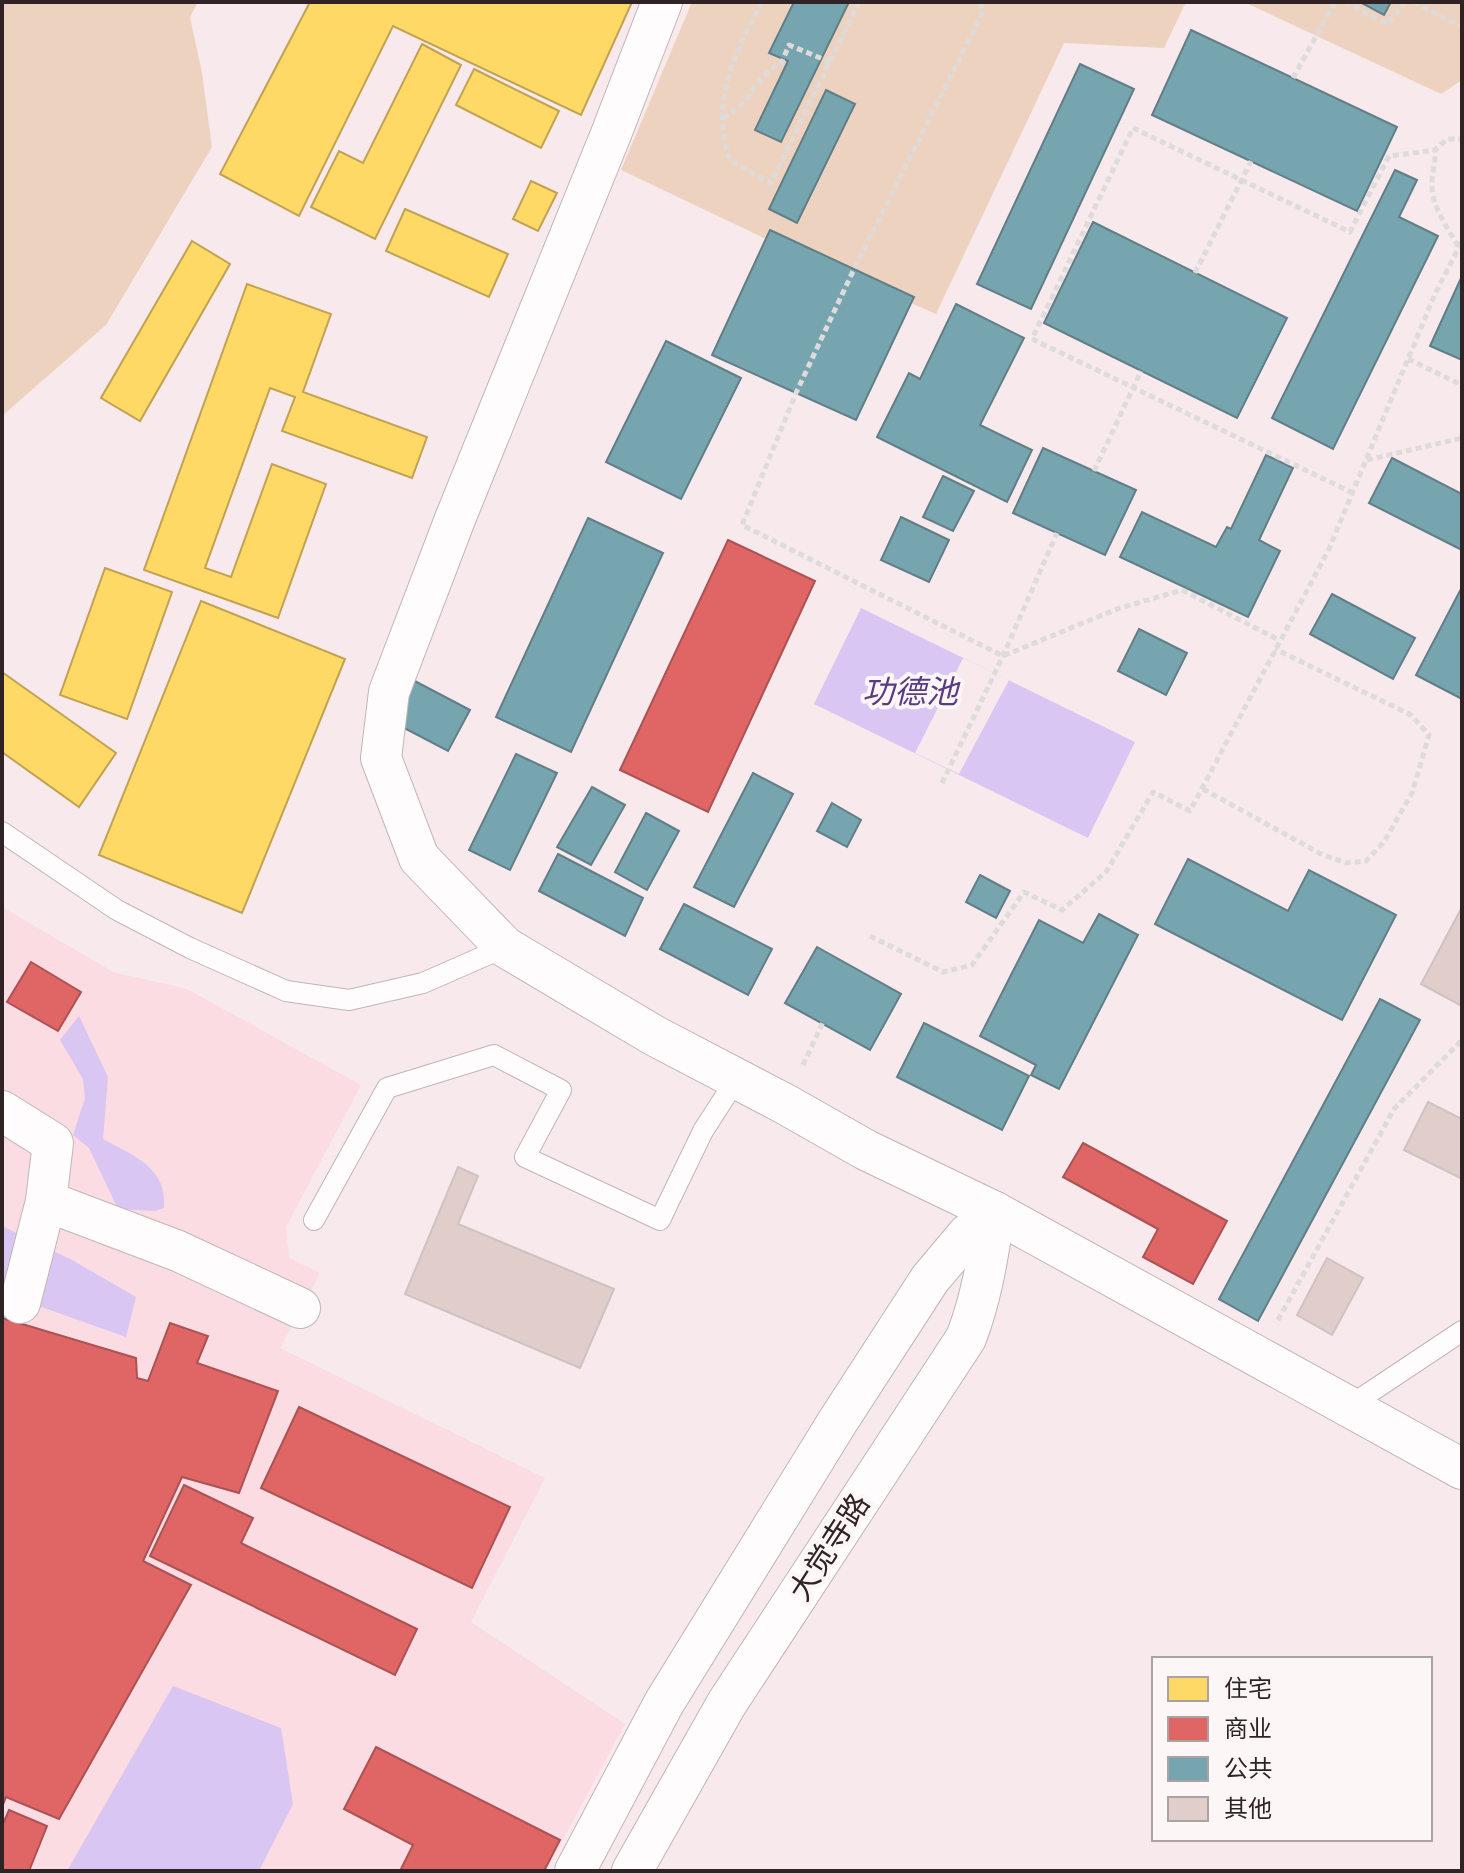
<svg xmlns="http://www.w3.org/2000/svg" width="1464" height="1873" viewBox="0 0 1464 1873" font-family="Jost,'Noto Sans SC',sans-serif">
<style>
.built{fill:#fadce2}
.green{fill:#edd3bf}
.water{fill:#d9c6f2}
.pier{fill:#f8e9ec}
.homes{fill:#ffd966;stroke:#c1a253;stroke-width:2}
.shops{fill:#e06666;stroke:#ab5253;stroke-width:2}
.public{fill:#76a5af;stroke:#617e86;stroke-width:2}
.building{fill:#e1cecb;stroke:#cec2c2;stroke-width:2}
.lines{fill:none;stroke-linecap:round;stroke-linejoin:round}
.lane-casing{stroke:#c1b5b7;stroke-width:22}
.street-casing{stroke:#c1b5b7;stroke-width:42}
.path{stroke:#dedbdb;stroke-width:5;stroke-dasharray:6 4;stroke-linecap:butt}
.lane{stroke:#fefcfc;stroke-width:20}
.street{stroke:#fefcfc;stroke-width:40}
.labels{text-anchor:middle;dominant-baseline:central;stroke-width:8;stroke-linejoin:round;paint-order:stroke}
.street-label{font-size:30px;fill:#2f2326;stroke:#fdf6f7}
.water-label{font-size:32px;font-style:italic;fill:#593b83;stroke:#fdf6f7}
</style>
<rect width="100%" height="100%" fill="#f8e9ec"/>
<polygon class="built" points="2,907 113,972 187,989 361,1085 286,1227 289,1258 320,1273 280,1348 545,1478 471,1622 625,1724 546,1871 2,1871"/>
<g class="green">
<polygon points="2,2 198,2 190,17 202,73 212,147 106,325 2,416"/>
<polygon points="692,2 1186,2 1164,48 1064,43 936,314 779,245 621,170"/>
<polygon points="1244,2 1462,2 1462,80 1441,94"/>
</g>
<g class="water">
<polygon points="861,608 1135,742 1088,838 814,704"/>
<path d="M79 1016 108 1077 103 1139C134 1156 167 1167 164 1208L155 1211 118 1209 89 1148 73 1135 85 1098 83 1079 60 1040Z"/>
<polygon points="2,1226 72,1260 136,1297 126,1337 2,1293"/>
<polygon points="173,1686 281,1728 293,1804 259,1871 67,1871"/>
</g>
<polygon class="pier" points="963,658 1009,680 959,774 915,753"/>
<g class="homes">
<polygon points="310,2 632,2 581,115 393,26 299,216 220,174"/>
<polygon points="422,44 461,65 375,239 311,207 339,151 363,163"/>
<polygon points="474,69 559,111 541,148 456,105"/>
<polygon points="531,181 557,193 538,231 513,219"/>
<polygon points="405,209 508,254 489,297 386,251"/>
<polygon points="192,241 230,264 140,421 101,398"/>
<polygon points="247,284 331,314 303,392 427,437 412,478 282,431 295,397 270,388 205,568 231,577 272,464 326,484 278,618 144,570"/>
<polygon points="105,568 172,592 127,719 60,695"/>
<polygon points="201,601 345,659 242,913 99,855"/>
<polygon points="2,672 116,753 79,807 2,752"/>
</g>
<g class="shops">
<polygon points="728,540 815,581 708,812 620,770"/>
<polygon points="31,962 81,992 58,1031 7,1002"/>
<polygon points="1083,1143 1227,1221 1193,1284 1143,1257 1158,1229 1063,1177"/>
<polygon points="2,1318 136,1358 137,1378 148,1381 170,1323 208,1336 197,1363 278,1391 239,1493 182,1477 143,1561 191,1585 59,1819 6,1797 2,1807"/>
<polygon points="299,1407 510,1507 472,1588 261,1488"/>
<polygon points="184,1485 253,1518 241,1543 417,1629 395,1675 150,1556"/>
<polygon points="376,1747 560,1840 544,1871 400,1871 413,1845 344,1809"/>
<polygon points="9,1810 47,1826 29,1871 2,1871 2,1826"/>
</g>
<g class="public">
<polygon points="794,2 849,2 781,142 755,130 788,61 769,53"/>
<polygon points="1360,2 1391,2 1384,15"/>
<polygon points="1191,30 1397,127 1357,211 1152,115"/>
<polygon points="1080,64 1134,89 1031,309 977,284"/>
<polygon points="826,90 855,104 797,223 769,209"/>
<polygon points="1395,170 1417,180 1399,217 1438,236 1333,449 1272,418"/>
<polygon points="1093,222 1287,318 1237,418 1044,323"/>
<polygon points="770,230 914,297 856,420 712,355"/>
<polygon points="1462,276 1462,360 1430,346"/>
<polygon points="956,304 1024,338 980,425 1032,450 1007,502 877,437 909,373 920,379"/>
<polygon points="666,341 741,378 681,499 606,462"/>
<polygon points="1043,448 1136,490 1105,555 1013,513"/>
<polygon points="1266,455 1293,468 1259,540 1280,551 1248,617 1120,557 1142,512 1216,547 1227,527 1231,529"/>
<polygon points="1392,458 1462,494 1462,550 1369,503"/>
<polygon points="943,476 974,491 953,531 923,517"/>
<polygon points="901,517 949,540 929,582 881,560"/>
<polygon points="588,518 663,553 571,752 496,717"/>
<polygon points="1462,587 1462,699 1416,675"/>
<polygon points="1332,594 1415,638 1393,679 1310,634"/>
<polygon points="1139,629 1187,653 1166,695 1118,671"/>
<polygon points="409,678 470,710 448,751 387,719"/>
<polygon points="516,754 557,773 510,870 469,850"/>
<polygon points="753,773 793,794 734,907 694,887"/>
<polygon points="592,787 625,805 591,865 557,847"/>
<polygon points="832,803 861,820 847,847 817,831"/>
<polygon points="646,813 679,831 647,890 615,872"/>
<polygon points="558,854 643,898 625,936 539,891"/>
<polygon points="1188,859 1288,911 1309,870 1396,915 1342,1020 1155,924"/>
<polygon points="980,875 1010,891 996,918 966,902"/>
<polygon points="684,904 772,949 748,995 660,949"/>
<polygon points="1099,914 1138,935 1059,1089 1031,1075 1036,1065 980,1036 1039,920 1083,943"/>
<polygon points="817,947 901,994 870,1050 785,1003"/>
<polygon points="1380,999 1420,1020 1258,1321 1219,1299"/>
<polygon points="924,1023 1029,1076 1002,1130 897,1077"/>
</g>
<g class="building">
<polygon points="1462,907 1462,1006 1421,984"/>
<polygon points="1428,1102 1462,1119 1462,1179 1404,1150"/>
<polygon points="458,1167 478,1176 458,1224 614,1289 580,1368 405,1294"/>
<polygon points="1327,1258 1363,1278 1332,1335 1297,1315"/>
</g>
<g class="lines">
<defs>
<g id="lane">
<polyline points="2,832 117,910 190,948 286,991 349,1000 423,983 505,947"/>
<polyline points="314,1220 387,1088 494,1055 561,1090 525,1157 660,1220 703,1131 737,1078"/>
<polyline points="1348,1407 1462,1331"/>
</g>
<g id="street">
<polyline points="662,2 611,134 455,519 389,692 381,758 419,858 505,947 655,1036 785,1104 866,1150 995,1212 1462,1469"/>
<polyline points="2,1111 53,1143 46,1201"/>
<polyline points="20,1303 46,1201 178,1251 300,1308"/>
<polyline points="575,1871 664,1703 838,1421 930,1279 967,1235 995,1212"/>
<path d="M632 1871 727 1703 966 1338C982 1297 988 1255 995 1212"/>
</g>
</defs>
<use href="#lane" class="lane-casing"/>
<use href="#street" class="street-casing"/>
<g class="path">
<path d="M762 2C734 53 710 103 730 161L771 183 859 2"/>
<polyline points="981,2 982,14 854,269 796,393 742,525 1003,656 1117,609 1182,590 1279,640"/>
<polyline points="1345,2 1387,24 1405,2"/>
<polyline points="1414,2 1462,27"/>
<polyline points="1293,78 1335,2"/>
<polyline points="723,118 745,102 754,87 771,69 781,64 789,45 830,62"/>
<path d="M1458 246C1448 228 1433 209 1432 188 1431 175 1436 163 1435 150L1447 139H1462"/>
<polyline points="1195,273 1251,161"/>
<polyline points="1408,359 1462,385"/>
<polyline points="1367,460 1462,438"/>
<polyline points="1094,471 1141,371"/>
<polyline points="1353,493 1032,339 1133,128 1350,232 1389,156 1435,150"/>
<polyline points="942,783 1003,656 1057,533"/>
<polyline points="1203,789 1323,855 1347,863 1366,861 1384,842 1412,793 1429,735 1411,715 1275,649"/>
<polyline points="870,936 943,972 972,965 1024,892 1062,910 1106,872 1153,792 1190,811 1329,549 1435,294 1462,241"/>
<polyline points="803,1065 823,1022"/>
<polyline points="1278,1320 1394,1109 1462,1040"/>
</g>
<use href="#lane" class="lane"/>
<use href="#street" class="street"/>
</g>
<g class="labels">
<g class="street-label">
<text transform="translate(829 1547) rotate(-57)">大觉寺路</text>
</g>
<g class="water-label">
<text x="910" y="692">功德池</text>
</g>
</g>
<rect width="1464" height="1873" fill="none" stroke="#2f2326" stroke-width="8"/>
<rect x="1152" y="1657" width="280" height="184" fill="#fdf6f7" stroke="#aba2a3" stroke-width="2"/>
<rect x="1168" y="1677" width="40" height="24" fill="#ffd966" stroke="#aba2a3" stroke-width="2"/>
<text x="1224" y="1697" font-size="24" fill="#2f2326">住宅</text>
<rect x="1168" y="1717" width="40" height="24" fill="#e06666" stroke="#aba2a3" stroke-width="2"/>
<text x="1224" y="1737" font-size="24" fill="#2f2326">商业</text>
<rect x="1168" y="1757" width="40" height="24" fill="#76a5af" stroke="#aba2a3" stroke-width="2"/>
<text x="1224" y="1777" font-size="24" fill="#2f2326">公共</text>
<rect x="1168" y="1797" width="40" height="24" fill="#e1cecb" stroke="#aba2a3" stroke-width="2"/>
<text x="1224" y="1817" font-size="24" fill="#2f2326">其他</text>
</svg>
